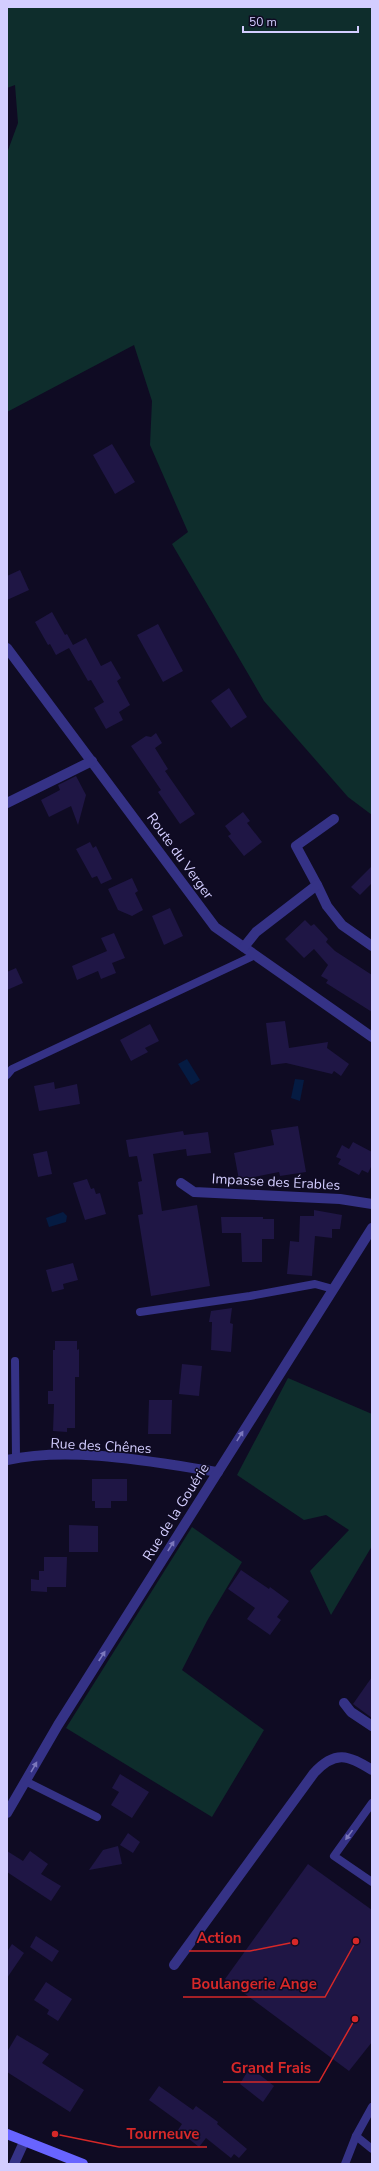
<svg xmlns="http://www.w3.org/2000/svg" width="379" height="2171" viewBox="0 0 379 2171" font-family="'Nunito Sans',sans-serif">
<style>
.green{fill:#0e2d2c}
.water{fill:#051b42}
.building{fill:#1f1645}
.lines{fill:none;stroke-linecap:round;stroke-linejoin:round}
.lane{stroke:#353286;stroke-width:8}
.street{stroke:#353286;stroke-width:10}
.secondary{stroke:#6864ff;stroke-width:10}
.oneway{fill:#7c78bc}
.labels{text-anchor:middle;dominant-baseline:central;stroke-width:3;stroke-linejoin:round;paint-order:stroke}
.street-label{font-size:14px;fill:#d3cdff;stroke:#0f0b23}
.leader{fill:none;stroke:#d62828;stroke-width:1.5}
.callout-dot{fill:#d62828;stroke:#0f0b23;stroke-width:1.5}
.callout-label{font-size:15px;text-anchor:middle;font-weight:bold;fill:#d62828;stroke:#0f0b23;stroke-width:3;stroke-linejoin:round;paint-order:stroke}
</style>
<rect width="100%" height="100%" fill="#0f0b23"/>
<g class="green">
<polygon points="7,7 372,7 372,815 348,797 264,701 172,544 188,532 150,445 152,401 134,345 7,412 7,153 18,123 15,85 7,88"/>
<polygon points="288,1378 372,1414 372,1546 331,1615 310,1571 349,1530 326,1515 304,1520 237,1475"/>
<polygon points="192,1527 242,1562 207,1621 182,1670 264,1730 212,1817 66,1728"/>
</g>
<g class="water">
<polygon points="187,1059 200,1080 191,1085 178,1064"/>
<polygon points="295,1079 304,1080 300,1101 291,1098"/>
<polygon points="63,1212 67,1216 66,1222 49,1227 46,1218"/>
</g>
<g class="building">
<polygon points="112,444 135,482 115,494 93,455"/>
<polygon points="20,570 29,590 7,600 7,576"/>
<polygon points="52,612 65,635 67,634 73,645 86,638 101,666 111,661 121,678 117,681 130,705 119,712 123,720 106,729 94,708 104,702 91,680 88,681 69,648 56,655 50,644 48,645 35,622"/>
<polygon points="158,624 183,671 163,682 137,635"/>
<polygon points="229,688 247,717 231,728 211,701"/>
<polygon points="156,733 162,743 155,748 168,769 165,771 195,814 180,824 158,792 161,790 131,746 146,736 151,737"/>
<polygon points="76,776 86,795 78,825 71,806 49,817 41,800 60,790 58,785"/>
<polygon points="243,812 250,821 247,823 262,842 244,856 228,836 231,834 225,826"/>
<polygon points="90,842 93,848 96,846 112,879 101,884 97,876 92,878 76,849"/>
<polygon points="372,866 372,883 360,895 351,887"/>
<polygon points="132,878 138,891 135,893 143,910 132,916 118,910 108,889"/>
<polygon points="170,908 183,936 164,945 152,916"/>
<polygon points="305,920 311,926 314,924 328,939 326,942 335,951 372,975 372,1012 326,983 328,980 321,976 328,965 314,949 304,958 285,939"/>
<polygon points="114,933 125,958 112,963 116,973 101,979 98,971 77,980 72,966 107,951 101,938"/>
<polygon points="16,968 23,983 7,990 7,972"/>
<polygon points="285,1021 289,1048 328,1042 327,1048 349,1064 341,1076 334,1071 332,1074 286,1063 271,1065 266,1023"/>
<polygon points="150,1024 159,1041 145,1048 148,1052 131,1061 120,1040"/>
<polygon points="54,1082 55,1089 77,1084 80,1104 39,1111 34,1086"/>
<polygon points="298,1126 306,1172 280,1176 279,1172 239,1180 234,1153 274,1145 271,1130"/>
<polygon points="183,1131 184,1135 208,1132 211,1153 187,1156 186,1149 153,1154 162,1211 197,1205 210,1286 151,1296 138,1215 143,1214 138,1182 142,1181 137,1156 129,1157 126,1140"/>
<polygon points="353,1142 372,1152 372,1165 368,1173 362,1170 359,1175 338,1164 341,1159 336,1157 342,1145 349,1149"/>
<polygon points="47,1151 52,1174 38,1177 33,1154"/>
<polygon points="87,1179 91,1189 94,1188 96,1194 100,1193 106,1214 85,1220 73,1183"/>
<polygon points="314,1210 342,1215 340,1229 332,1229 332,1238 315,1236 312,1276 287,1274 290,1241 299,1242 300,1216 314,1216"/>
<polygon points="221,1217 263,1217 263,1219 274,1219 274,1239 262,1239 262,1262 242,1262 241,1233 222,1233"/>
<polygon points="73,1263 78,1280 63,1284 64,1289 52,1292 46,1270"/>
<polygon points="232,1308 230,1323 233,1324 231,1352 211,1350 212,1322 209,1322 211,1311"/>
<polygon points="55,1341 77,1341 77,1350 79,1349 79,1377 75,1377 75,1428 67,1428 67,1432 53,1431 54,1404 48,1404 48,1391 53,1391 53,1350 55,1350"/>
<polygon points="182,1364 202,1366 199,1396 179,1394"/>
<polygon points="149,1400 172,1400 171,1434 148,1434"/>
<polygon points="92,1479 127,1479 127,1501 111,1501 111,1508 95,1508 95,1501 92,1501"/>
<polygon points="69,1525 98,1526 98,1552 69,1552"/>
<polygon points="44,1557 67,1557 66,1587 47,1587 47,1592 31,1591 31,1579 39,1580 39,1571 44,1571"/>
<polygon points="241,1570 269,1589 270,1587 289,1601 277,1617 281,1620 270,1635 247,1619 255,1608 228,1589"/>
<polygon points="372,1677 372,1718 353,1704"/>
<polygon points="120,1774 149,1792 132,1818 111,1805 119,1792 112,1788"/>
<polygon points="128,1833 140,1842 133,1853 120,1845"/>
<polygon points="118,1846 122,1864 89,1870 103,1850"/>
<polygon points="7,1851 23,1861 30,1851 48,1864 41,1874 61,1886 51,1901 7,1872"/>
<polygon points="308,1864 372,1910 372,2042 349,2071 225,1979"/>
<polygon points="36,1936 59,1951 52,1962 30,1947"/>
<polygon points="12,1944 24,1953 7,1978 7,1952"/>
<polygon points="46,1982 72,1999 58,2021 47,2014 49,2010 34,2000"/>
<polygon points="17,2035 49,2054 42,2063 84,2090 70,2112 7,2072 7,2052"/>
<polygon points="250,2067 274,2086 263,2102 240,2084"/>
<polygon points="159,2086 193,2110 196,2106 218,2122 217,2124 247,2149 239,2158 234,2154 231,2158 206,2138 199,2147 178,2130 182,2124 149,2100"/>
</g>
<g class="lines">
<g class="lane">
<polyline points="7,1075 12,1069 255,955"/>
<polyline points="140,1312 250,1296 315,1284 333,1289"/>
<polyline points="15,1361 16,1458"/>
<polyline points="25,1781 97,1817"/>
<polyline points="372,1803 334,1856 372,1882"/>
<polyline points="356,2136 372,2149"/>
<polyline points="345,2164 356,2136 372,2107"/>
</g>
<g class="street">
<polyline points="7,648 215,927 372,1037"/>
<polyline points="7,803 92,761"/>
<polyline points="334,819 296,846 317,885 327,906 342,925 372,946"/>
<polyline points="244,947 256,932 317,885"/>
<polyline points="181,1183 194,1192 340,1199 372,1204"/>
<path d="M7 1460C73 1446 152 1462 218 1472"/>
<polyline points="344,1703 351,1712 372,1726"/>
<polyline points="7,1813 58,1725 372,1228"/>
<path d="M174 1965 314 1773C335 1750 348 1755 372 1770"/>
<polyline points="14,2164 24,2142"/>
</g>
<polyline class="secondary" points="7,2134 83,2164"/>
</g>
<defs><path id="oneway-solid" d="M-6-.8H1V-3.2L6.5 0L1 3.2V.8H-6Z"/></defs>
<g class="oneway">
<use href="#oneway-solid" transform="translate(240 1436) rotate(-58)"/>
<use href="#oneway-solid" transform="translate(171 1546) rotate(-58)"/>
<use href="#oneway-solid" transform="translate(102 1656) rotate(-57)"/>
<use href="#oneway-solid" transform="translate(34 1767) rotate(-60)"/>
<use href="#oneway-solid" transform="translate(349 1835) rotate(126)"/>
</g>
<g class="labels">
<g class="street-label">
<text transform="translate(180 856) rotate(54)">Route du Verger</text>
<text transform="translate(276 1182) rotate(3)">Impasse des Érables</text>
<text transform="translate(101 1446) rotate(3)">Rue des Chênes</text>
<text transform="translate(176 1512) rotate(-58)">Rue de la Gouérie</text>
</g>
</g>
<path class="leader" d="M295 1942L250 1951H189M356 1941L325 1997H183M355 2019L319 2082H223M55 2134L119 2147H207"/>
<g class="callout-dot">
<circle cx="295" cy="1942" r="4"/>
<circle cx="356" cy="1941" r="4"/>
<circle cx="355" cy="2019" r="4"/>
<circle cx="55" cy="2134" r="4"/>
</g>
<g class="callout-label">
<text x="219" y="1943">Action</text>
<text x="254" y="1989">Boulangerie Ange</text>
<text x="271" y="2073">Grand Frais</text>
<text x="163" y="2139">Tourneuve</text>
</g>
<rect width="379" height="2171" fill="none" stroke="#d3cdff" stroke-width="16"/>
<path d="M243 26v6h115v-6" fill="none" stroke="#d3cdff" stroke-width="2"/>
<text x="249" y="26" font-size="12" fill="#d3cdff" stroke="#0f0b23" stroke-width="3" paint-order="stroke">50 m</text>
</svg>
